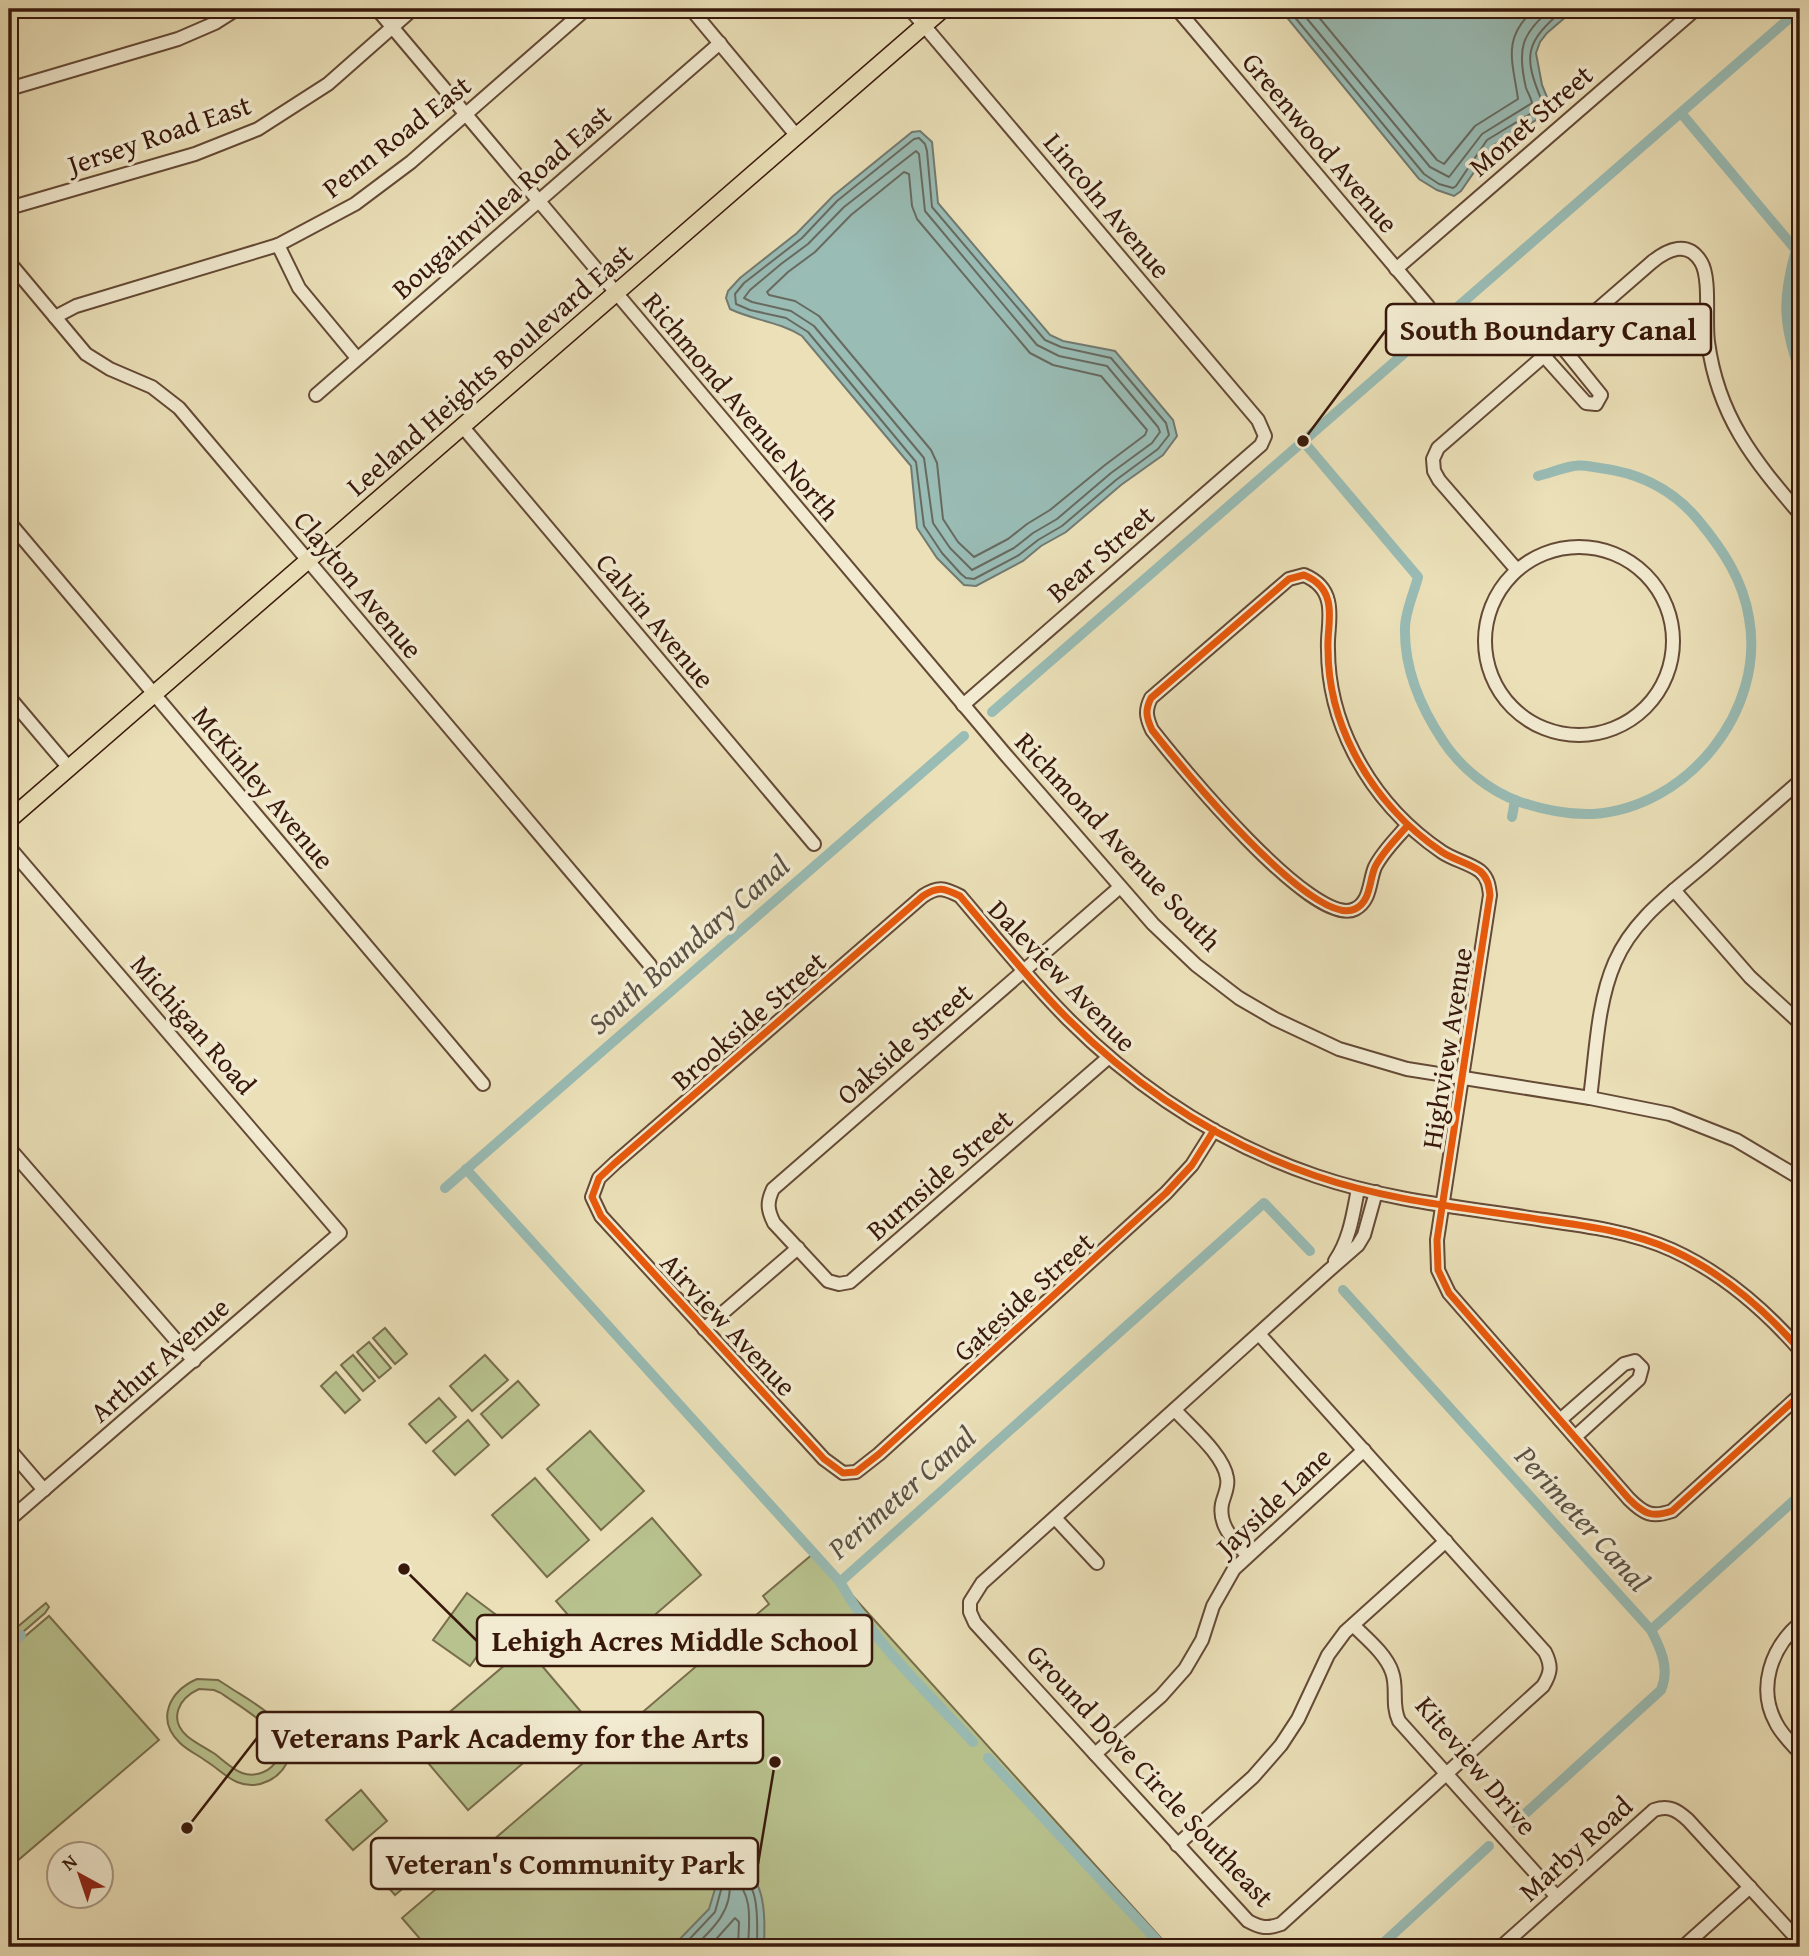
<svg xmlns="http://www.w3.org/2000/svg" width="1809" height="1956" viewBox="0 0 1809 1956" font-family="'Gentium Book Plus',serif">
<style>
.green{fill:#b8c28e;stroke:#786d4c;stroke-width:2;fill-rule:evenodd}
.water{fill:#99bcb5;stroke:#727a71;stroke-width:2}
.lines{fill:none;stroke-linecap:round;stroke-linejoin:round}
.shore{stroke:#686a60;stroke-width:2}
.canal{stroke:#99bcb5;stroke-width:10}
.minor-casing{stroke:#654a36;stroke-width:16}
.major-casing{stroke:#38180b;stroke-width:19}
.minor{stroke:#f2ebd1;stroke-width:12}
.major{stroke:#ebe0b8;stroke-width:16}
.cycleway-casing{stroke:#f2ebd1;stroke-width:11}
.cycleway{stroke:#e8590c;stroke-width:7}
.labels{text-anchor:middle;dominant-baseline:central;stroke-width:7;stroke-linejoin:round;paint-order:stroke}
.street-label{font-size:28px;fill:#38180b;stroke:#f2ebd1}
.water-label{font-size:30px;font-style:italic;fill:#5a5146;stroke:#f2ebd1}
.leader{fill:none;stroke:#38180b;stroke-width:2.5}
.callout-dot{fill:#38180b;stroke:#f2ebd1;stroke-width:2.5}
.callout{fill:#f2ebd1;stroke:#38180b;stroke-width:2.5}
.callout-label{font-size:30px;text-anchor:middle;font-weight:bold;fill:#38180b}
</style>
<rect width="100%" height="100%" fill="#ebe0b8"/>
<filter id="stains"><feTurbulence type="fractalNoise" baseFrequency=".00286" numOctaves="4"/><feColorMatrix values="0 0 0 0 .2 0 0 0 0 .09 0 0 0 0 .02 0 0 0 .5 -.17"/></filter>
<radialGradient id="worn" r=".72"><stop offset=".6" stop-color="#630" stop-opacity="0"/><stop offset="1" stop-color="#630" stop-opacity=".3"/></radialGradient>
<g class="green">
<polygon points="385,1328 407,1354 395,1364 373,1338"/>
<polygon points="369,1342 391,1368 379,1378 357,1352"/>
<polygon points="353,1355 375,1381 363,1391 341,1365"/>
<polygon points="485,1355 508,1380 472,1411 450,1386"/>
<polygon points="336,1372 360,1400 345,1413 321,1386"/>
<polygon points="518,1381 539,1405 502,1438 481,1414"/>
<polygon points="439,1398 456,1417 426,1443 409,1424"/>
<polygon points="468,1420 489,1445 455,1475 433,1451"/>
<polygon points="590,1431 644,1491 601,1530 547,1469"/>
<polygon points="535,1478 589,1540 547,1577 492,1515"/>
<polygon points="652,1518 701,1575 605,1658 556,1601"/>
<polygon points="814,1553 1169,1947 427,1947 402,1918 769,1604 763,1596"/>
<polygon points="467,1593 503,1620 470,1666 433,1640"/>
<polygon points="46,1603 49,1607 45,1613 9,1644 9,1634"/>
<polygon points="49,1616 159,1740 9,1868 9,1650"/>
<polygon points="526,1647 582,1713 468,1810 412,1744"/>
<path d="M197 1679 218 1680 226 1685C249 1701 298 1723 289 1757 283 1778 258 1791 237 1782 227 1778 216 1767 206 1761 198 1755 187 1750 180 1743 155 1719 170 1691 197 1679ZM199 1689 214 1690 221 1693C238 1706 289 1732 278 1758 272 1771 256 1778 242 1773 232 1769 223 1760 215 1754 206 1748 195 1743 187 1736 168 1719 179 1698 199 1689Z"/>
<polygon points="361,1790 387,1821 353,1850 326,1820"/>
<polygon points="385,1860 407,1885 395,1895 373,1870"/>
</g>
<g class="water">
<polygon points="1280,9 1575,9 1547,33 1540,42 1536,53 1542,85 1549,102 1543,116 1492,146 1461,191 1454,196 1437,190 1419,179"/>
<path d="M920 131 932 142 938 203 1050 335 1063 341 1115 351 1173 420 1177 436 1163 455 1121 485 1066 532 1041 546 1023 561 976 586 964 585 937 558 917 528 911 466 802 336C778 321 755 321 730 309L726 298 728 291 740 278 797 233 833 196 912 132Z"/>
<path d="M730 1858C767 1874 765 1913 764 1947H672L709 1909 715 1889 711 1865 714 1861Z"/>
</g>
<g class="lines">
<g class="shore">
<path d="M1288 9 1424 174 1439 184 1453 188 1456 186 1487 140 1540 108 1542 101C1522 54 1526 42 1564 9"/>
<path d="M1299 9 1430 167 1449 177 1482 134 1532 103C1531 98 1528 93 1526 88 1517 49 1521 34 1551 9"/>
<path d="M1312 9 1437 160 1444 164 1475 126 1518 99C1513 62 1501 38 1535 9"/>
<polygon points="919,138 925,144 927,151 932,207 1045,340 1061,347 1111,358 1166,423 1169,435 1158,449 1116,480 1062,526 1038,540 1019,555 974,579 966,578 961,574 942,553 924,526 916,462 808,332 786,318 750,310 736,304 735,294 744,283 802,238 837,201 914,139"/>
<polygon points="916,151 919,154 925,211 1037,345 1059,356 1107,366 1158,427 1160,432 1152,443 1111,473 1057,519 1033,533 1014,548 972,570 950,548 933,523 924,458 814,326 791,311 752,302 744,298 750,290 781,264 808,244 844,207"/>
<polygon points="904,172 909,174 912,206 917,219 1030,353 1053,365 1101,376 1147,430 1145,435 1105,465 1050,510 1027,524 1008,539 974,557 958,542 943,519 937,463 931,450 819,316 795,301 769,295 767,292 788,272 815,252 851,215"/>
<path d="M682 1947 715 1912 721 1890 718 1868 728 1865C762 1879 757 1917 757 1947"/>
<path d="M694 1947C713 1929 734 1909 729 1880L733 1878C754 1894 749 1923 748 1947"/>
<polyline points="709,1947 735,1918 739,1922 738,1947"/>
</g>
<g class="canal">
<path d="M1681 113 1796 250C1782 299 1783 324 1800 372"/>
<path d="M1303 441 1418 577C1414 593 1405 612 1405 628 1404 668 1421 708 1443 741 1461 768 1489 791 1520 802 1544 810 1568 815 1593 814 1687 808 1766 711 1749 618 1743 580 1723 550 1699 521 1673 489 1640 473 1600 468 1591 467 1582 464 1574 466 1562 468 1550 473 1538 476"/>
<polyline points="992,712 1800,9"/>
<polyline points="1512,817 1515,800"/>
<polyline points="466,1169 840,1582 1264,1203 1310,1251"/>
<polyline points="445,1188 964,736"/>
<polyline points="1343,1290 1651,1630 1800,1495"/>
<path d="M840 1582C874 1643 926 1691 973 1742"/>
<polyline points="9,1646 21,1635"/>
<polyline points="988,1758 1163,1947"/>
<path d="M1515 1823 1661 1690C1670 1669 1661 1649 1651 1630"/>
<polyline points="1379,1947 1489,1846"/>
</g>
<defs>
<g id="minor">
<polyline points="377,9 1005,754 1153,924 1196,965 1239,998 1275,1019 1339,1049 1407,1069 1590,1098 1670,1114 1736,1140 1800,1178"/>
<polyline points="691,9 796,135"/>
<polyline points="910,9 1258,420 1265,436 1261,445 963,705"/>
<polyline points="1177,9 1428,306"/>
<polyline points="9,89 178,39 215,23 237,9"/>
<polyline points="9,208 195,154 258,129 328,84 413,9"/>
<polyline points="278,245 299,288 357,358"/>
<polyline points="9,262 86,354 110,369 152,387 179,408 650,965"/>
<polyline points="1396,269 1696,9"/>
<polyline points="55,317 76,306 278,245 355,204 411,162 586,9"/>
<polyline points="1544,356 1586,403 1596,404 1601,395 1559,343"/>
<polyline points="316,395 720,43"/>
<polyline points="462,426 814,844"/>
<polyline points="9,522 483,1084"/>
<circle cx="1579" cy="641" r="94"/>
<path d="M1517 570 1439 480 1434 471 1433 459 1438 448 1652 262C1668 249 1688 240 1701 262 1711 278 1705 321 1708 342 1718 416 1753 459 1800 514"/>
<polyline points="9,697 69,768"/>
<path d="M1408 825C1397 838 1383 851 1375 867 1369 881 1371 901 1355 909 1314 930 1177 762 1152 730 1146 717 1145 710 1151 698L1289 579 1304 575C1316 580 1325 588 1328 601 1332 616 1327 634 1328 649 1328 685 1338 722 1354 753 1374 792 1405 827 1442 852 1454 860 1469 863 1480 871 1488 878 1489 886 1490 895L1437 1240 1438 1270 1449 1293 1629 1499C1644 1514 1652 1518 1672 1511L1800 1395"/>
<polyline points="9,847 340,1233 9,1520"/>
<polyline points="1674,890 1750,977 1800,1023"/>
<path d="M1109 1057 850 1282 839 1284 828 1281 774 1223C767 1209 767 1202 773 1189L1120 887"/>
<path d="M1590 1098C1596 1054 1597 1003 1615 962 1633 920 1670 894 1704 865 1736 837 1768 809 1800 781"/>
<path d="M1214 1130 1192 1165 1166 1193 879 1454 856 1472 843 1473 824 1459 601 1216 592 1197 599 1178 615 1163 923 896C938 886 944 888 960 896 995 937 1030 981 1068 1019 1138 1089 1222 1144 1316 1176 1389 1201 1468 1208 1544 1220 1588 1226 1632 1232 1672 1250 1723 1273 1764 1309 1800 1350"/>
<polyline points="9,1148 194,1361"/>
<path d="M1335 1261C1350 1239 1353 1214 1358 1189"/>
<polyline points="704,1329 798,1248"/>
<path d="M1259 1334 1545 1652C1552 1666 1551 1673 1543 1686L1281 1924C1267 1929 1261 1928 1248 1921L975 1623 970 1612V1602L982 1583 1327 1272 1358 1245 1364 1235 1376 1192"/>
<path d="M1175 1410C1190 1427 1224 1455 1227 1478 1229 1487 1224 1495 1222 1504 1218 1526 1234 1540 1247 1555"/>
<polyline points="1560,1420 1624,1364 1635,1361 1642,1368 1639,1379 1575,1437"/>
<polyline points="9,1449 44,1490"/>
<polyline points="1056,1519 1097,1563"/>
<path d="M1800 1623C1771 1648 1757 1688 1776 1723 1782 1735 1792 1744 1800 1753"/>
<path d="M1353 1625C1366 1638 1386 1654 1392 1672 1398 1688 1391 1704 1399 1721L1557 1897"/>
<polyline points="1095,1754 1161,1696 1185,1669 1202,1640 1213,1606 1234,1569 1364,1450"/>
<polyline points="1177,1845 1253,1777 1281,1745 1298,1719 1328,1655 1345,1632 1446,1541"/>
<path d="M1501 1947 1654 1810C1669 1805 1677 1810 1688 1820L1800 1942"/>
<polyline points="1683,1947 1750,1887"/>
</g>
<polyline id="major" points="9,820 943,9"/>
</defs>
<use href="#minor" class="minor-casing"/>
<use href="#major" class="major-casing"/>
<use href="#minor" class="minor"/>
<use href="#major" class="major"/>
<defs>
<g id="cycleway">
<path d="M1408 825C1397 838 1383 851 1375 867 1369 881 1371 901 1355 909 1314 930 1177 762 1152 730 1146 717 1145 710 1151 698L1289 579 1304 575C1316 580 1325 588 1328 601 1332 616 1327 634 1328 649 1328 685 1338 722 1354 753 1374 792 1405 827 1442 852 1454 860 1469 863 1480 871 1488 878 1489 886 1490 895L1437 1240 1438 1270 1449 1293 1629 1499C1644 1514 1652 1518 1672 1511L1800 1395"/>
<path d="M1214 1130 1192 1165 1166 1193 879 1454 856 1472 843 1473 824 1459 601 1216 592 1197 599 1178 615 1163 923 896C938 886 944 888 960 896 995 937 1030 981 1068 1019 1138 1089 1222 1144 1316 1176 1389 1201 1468 1208 1544 1220 1588 1226 1632 1232 1672 1250 1723 1273 1764 1309 1800 1350"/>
</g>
</defs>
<use href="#cycleway" class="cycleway-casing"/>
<use href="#cycleway" class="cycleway"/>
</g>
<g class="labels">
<g class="street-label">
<text transform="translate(1530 120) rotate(-41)">Monet Street</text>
<text transform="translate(159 134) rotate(-19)">Jersey Road East</text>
<text transform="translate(396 136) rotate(-38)">Penn Road East</text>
<text transform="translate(1321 142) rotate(50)">Greenwood Avenue</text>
<text transform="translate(501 201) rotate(-41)">Bougainvillea Road East</text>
<text transform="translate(1108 205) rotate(50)">Lincoln Avenue</text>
<text transform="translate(489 369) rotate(-41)">Leeland Heights Boulevard East</text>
<text transform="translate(742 406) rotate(50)">Richmond Avenue North</text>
<text transform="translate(1100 553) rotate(-41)">Bear Street</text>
<text transform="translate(359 584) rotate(50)">Clayton Avenue</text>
<text transform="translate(656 620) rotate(50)">Calvin Avenue</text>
<text transform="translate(264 787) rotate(50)">McKinley Avenue</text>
<text transform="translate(1119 841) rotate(47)">Richmond Avenue South</text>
<text transform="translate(1063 975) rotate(46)">Daleview Avenue</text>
<text transform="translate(748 1020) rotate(-41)">Brookside Street</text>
<text transform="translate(194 1024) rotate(49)">Michigan Road</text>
<text transform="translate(904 1043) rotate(-41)">Oakside Street</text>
<text transform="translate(1446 1048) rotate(-81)">Highview Avenue</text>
<text transform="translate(939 1174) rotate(-41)">Burnside Street</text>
<text transform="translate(1023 1296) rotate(-42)">Gateside Street</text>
<text transform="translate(729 1324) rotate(47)">Airview Avenue</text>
<text transform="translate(159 1359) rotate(-41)">Arthur Avenue</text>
<text transform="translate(1273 1501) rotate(-43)">Jayside Lane</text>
<text transform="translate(1477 1765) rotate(50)">Kiteview Drive</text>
<text transform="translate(1151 1775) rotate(47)">Ground Dove Circle Southeast</text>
<text transform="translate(1575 1848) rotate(-42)">Marby Road</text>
</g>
<g class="water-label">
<text transform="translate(688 944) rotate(-41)">South Boundary Canal</text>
<text transform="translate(901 1492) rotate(-41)">Perimeter Canal</text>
<text transform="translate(1583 1518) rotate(48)">Perimeter Canal</text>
</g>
</g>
<path class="leader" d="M1303 441L1386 330M404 1569L477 1641M187 1828L257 1738M775 1762L758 1864"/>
<g class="callout-dot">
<circle cx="1303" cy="441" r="7"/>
<circle cx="404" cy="1569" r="7"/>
<circle cx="187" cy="1828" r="7"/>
<circle cx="775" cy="1762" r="7"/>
</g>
<g class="callout">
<rect x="1386" y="304" width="325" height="51" rx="7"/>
<rect x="477" y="1615" width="395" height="51" rx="7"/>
<rect x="257" y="1712" width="506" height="51" rx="7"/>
<rect x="371" y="1838" width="387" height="51" rx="7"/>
</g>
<g class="callout-label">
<text x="1548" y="340">South Boundary Canal</text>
<text x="675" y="1651">Lehigh Acres Middle School</text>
<text x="510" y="1748">Veterans Park Academy for the Arts</text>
<text x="565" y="1874">Veteran's Community Park</text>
</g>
<rect width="1809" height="1956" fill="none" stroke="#ebe0b8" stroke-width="35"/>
<rect x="10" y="10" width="1788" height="1935" fill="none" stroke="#38180b" stroke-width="3.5"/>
<rect x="18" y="18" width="1774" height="1921" fill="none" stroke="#38180b" stroke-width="2"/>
<g transform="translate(80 1875) rotate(320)"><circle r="33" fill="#f2ebd1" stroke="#a89782" stroke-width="2"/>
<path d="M0-5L12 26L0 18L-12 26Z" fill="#8f2418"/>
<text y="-10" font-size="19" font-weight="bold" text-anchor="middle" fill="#38180b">N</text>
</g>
<rect width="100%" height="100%" filter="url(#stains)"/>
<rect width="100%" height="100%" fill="url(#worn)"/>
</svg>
